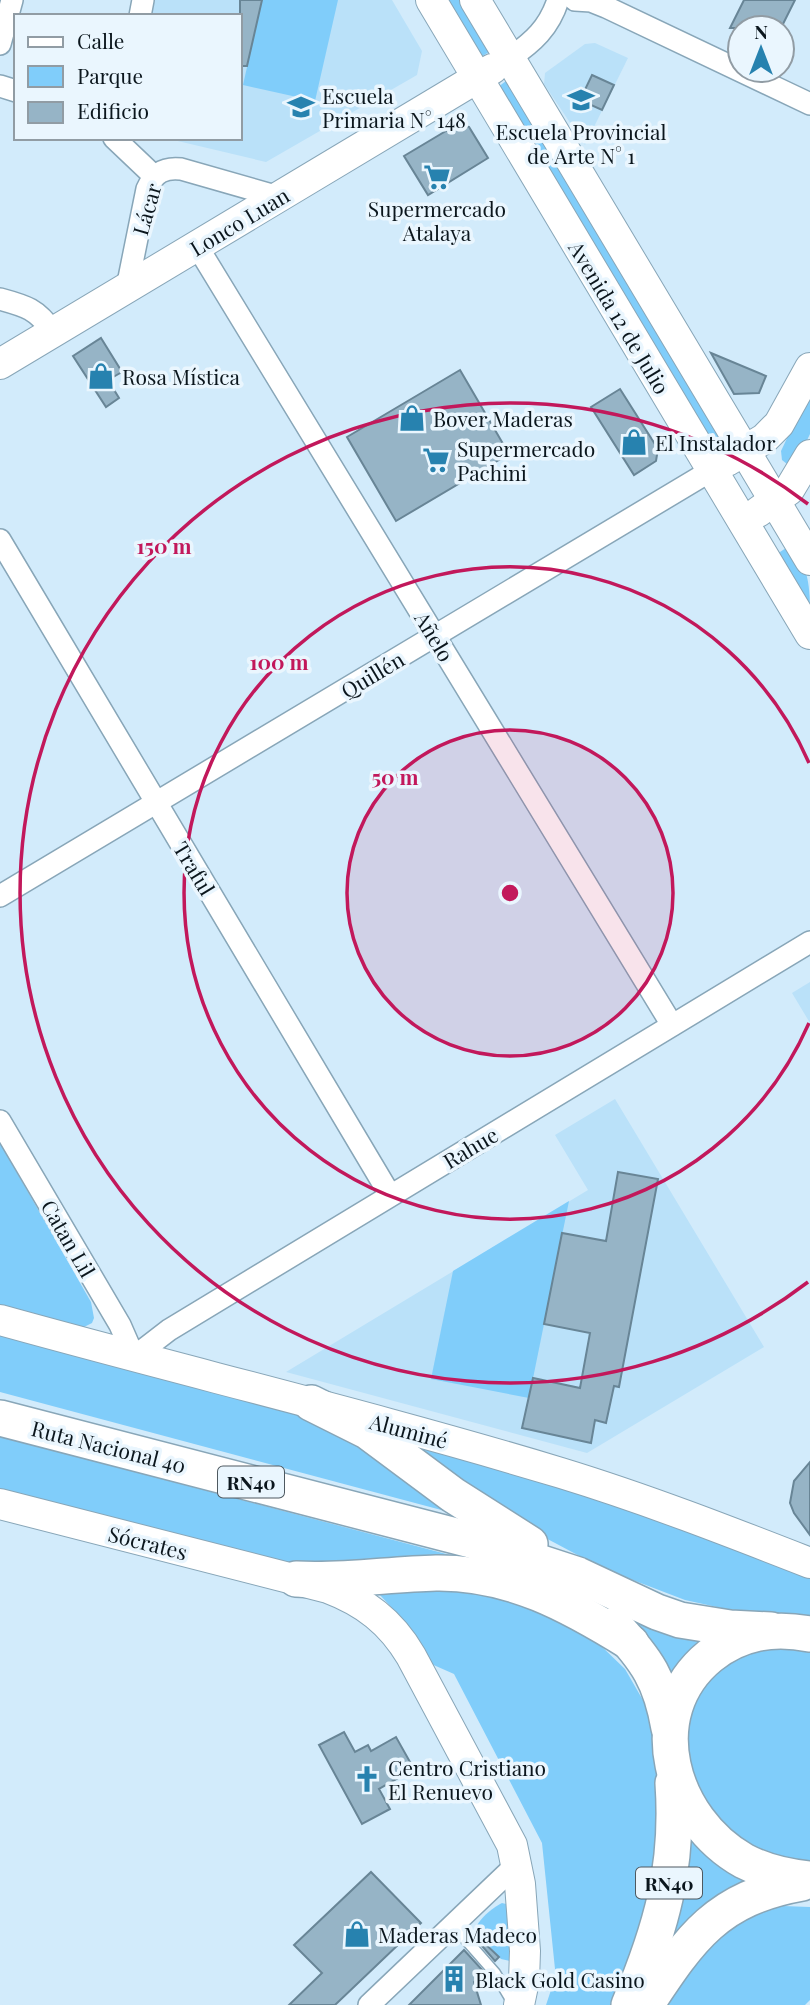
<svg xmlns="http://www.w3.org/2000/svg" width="810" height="2005" viewBox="0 0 810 2005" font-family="'Playfair Display',serif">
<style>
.built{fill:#bae1f9}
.green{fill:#80cdfa}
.building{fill:#96b4c6;stroke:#688596;stroke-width:2}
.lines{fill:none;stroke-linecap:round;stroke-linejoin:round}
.lane-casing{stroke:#88a6b8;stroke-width:13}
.street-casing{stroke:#88a6b8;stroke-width:24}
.secondary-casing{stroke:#88a6b8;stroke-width:32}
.primary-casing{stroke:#88a6b8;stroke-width:38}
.lane{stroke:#fff;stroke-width:10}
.street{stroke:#fff;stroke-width:21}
.secondary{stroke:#fff;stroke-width:30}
.primary{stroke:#fff;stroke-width:35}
.ring{fill:none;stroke:#c2185b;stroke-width:3.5}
.labels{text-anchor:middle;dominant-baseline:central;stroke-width:7;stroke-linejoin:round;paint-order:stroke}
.shield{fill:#eaf6fe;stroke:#4e5960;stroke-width:2}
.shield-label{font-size:19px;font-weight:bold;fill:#0b161d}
.poi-label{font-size:21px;fill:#0b161d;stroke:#eaf6fe;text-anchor:start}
.street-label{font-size:21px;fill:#0b161d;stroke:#eaf6fe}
.centre{fill:#c2185b;stroke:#eaf6fe;stroke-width:3.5}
.ring-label{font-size:21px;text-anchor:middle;font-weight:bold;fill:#c2185b;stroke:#eaf6fe;stroke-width:7;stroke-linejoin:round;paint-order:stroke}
</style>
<rect width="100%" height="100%" fill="#d2ebfb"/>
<g class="built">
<polygon points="155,0 392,0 422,51 417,75 266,162 165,138 240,138 240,16 151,16"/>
<polygon points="595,43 628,58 585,145 544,84 545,73 585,44"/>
<polygon points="810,982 810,1023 792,993"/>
<polygon points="615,1099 764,1347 587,1453 286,1372 588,1190 555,1135"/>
</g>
<g class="green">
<polygon points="262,0 338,0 315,101 243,85"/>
<polygon points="441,0 465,0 489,52 481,57"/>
<polygon points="506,81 723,442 714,447 498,87"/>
<polygon points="810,396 810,434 798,459 787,464 782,460 781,451 806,398"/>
<path d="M786 548C810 558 810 592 810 617L777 554Z"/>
<polygon points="0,1143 91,1302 94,1318 92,1323 82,1328 0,1308"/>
<polygon points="569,1201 529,1398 431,1379 453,1271"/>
<polygon points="0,1334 327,1422 475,1519 0,1392"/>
<polygon points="0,1436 469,1560 306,1570 0,1490"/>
<polygon points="399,1440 587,1492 810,1574 810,1619 726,1609 685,1600 604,1569 491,1509"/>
<polygon points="429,1583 525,1602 596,1641 625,1669 644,1702 655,1742 662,1825 643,1930 610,2005 546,2005 552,1987 555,1969 542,1843 454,1674 429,1663 409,1626 378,1593"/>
<polygon points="615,1608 702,1639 672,1675 669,1675"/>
<polygon points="795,1644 810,1647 810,1864 763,1854 734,1835 703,1800 684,1747 690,1709 711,1676 741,1653"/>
<polygon points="693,1839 751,1881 653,1974 689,1840"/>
<path d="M502 1903 510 1905 512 1960 510 1961 501 1959 475 1931C477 1920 492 1908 502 1903Z"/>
<polygon points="783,1906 810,1907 810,2000 805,2005 662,2005 725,1926 768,1907"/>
</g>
<g class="building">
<polygon points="240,0 262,0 247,66 240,66"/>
<polygon points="744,0 795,0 781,28 730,28"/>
<polygon points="592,75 614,85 602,110 580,100"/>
<polygon points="456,125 469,127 488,158 428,195 404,156"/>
<polygon points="101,338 122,372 108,380 119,398 106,407 73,356"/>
<polygon points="711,353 766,376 759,393 734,394"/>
<polygon points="460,370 509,454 396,521 347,437"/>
<polygon points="620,389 658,449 656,461 634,475 591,407"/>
<polygon points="618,1172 658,1179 619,1387 614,1386 606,1423 595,1420 591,1443 522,1428 533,1378 580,1388 590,1333 544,1324 562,1233 606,1241"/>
<polygon points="810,1462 810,1535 794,1513 790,1503 794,1481"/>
<polygon points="344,1732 355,1752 368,1745 371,1751 396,1737 414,1769 379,1789 390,1809 362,1824 319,1745"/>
<polygon points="371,1872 421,1923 335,2005 289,2005 322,1973 294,1945"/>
<polygon points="478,1937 499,1957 495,1961 476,1939"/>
<polygon points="464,1950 484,1972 474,1982 481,2005 409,2005"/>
</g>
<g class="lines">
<defs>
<polyline id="lane" points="453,1925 495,1973 513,2003"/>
<g id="street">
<polyline points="575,0 591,1 606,7 810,104"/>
<polyline points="140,16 143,0"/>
<polyline points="0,44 12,0"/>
<path d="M510 58C533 42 549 28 558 0"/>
<polyline points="0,86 16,91"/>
<polyline points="114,138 154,176"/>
<polyline points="197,246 672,1025"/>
<path d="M127 288 147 189C154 173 164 167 181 169L279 197"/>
<path d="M0 299C26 306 37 309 53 332"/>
<polyline points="0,540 390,1195"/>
<polyline points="0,896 712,470"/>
<polyline points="0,1121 120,1325 134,1357 169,1330 810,942"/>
<polyline points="369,2005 517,1864"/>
</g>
<g id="secondary">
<polyline points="431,0 810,634"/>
<polyline points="475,0 810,560"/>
<polyline points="0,364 492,69"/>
<polyline points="727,461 764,439 779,424 810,368"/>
<polyline points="758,512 789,490 810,455"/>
<path d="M0 1320C187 1372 376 1417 561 1473 646 1499 728 1531 810 1563"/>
<path d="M0 1504 328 1588C365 1602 391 1622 411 1656L512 1845 520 1884 525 1951 524 1981 519 2005"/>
</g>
<g id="primary">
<polyline points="311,1403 367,1431 453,1495 530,1544"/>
<polyline points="0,1418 471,1540 578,1575 657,1612 680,1620 730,1628 771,1630"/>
<path d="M296 1579C343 1582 389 1574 436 1573 510 1572 570 1605 631 1643"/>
<path d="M614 1625C647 1660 661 1681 669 1728"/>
<path d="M810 1634C773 1627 740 1632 710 1656 639 1714 671 1820 744 1861 765 1872 787 1877 810 1879"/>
<path d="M629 2005C661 1929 679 1867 673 1783"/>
<path d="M646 2005C691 1937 717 1898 802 1883"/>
</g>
</defs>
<use href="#lane" class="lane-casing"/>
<use href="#street" class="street-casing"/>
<use href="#secondary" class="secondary-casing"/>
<use href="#primary" class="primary-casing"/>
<use href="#lane" class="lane"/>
<use href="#street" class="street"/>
<use href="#secondary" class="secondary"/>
<use href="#primary" class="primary"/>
</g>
<circle cx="510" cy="893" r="163" fill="#c2185b" fill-opacity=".12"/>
<g class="ring">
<circle cx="510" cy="893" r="163"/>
<path d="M809 1023A326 326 0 1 1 809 763"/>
<path d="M808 1282A490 490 0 1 1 808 504"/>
</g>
<defs>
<symbol id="school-bare" viewBox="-9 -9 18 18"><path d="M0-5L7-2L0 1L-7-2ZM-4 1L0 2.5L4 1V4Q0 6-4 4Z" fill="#2782af" stroke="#eaf6fe" stroke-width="2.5" paint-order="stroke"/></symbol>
<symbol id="supermarket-bare" viewBox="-9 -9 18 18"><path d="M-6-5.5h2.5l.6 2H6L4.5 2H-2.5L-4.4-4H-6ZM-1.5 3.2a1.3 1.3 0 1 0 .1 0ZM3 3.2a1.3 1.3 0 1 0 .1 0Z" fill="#2782af" stroke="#eaf6fe" stroke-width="2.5" paint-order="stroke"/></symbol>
<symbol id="shop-bare" viewBox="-9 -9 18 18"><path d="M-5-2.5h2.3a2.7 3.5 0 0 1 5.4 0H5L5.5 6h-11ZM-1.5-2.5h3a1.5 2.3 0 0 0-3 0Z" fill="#2782af" stroke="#eaf6fe" stroke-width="2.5" paint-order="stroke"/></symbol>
<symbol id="church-bare" viewBox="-9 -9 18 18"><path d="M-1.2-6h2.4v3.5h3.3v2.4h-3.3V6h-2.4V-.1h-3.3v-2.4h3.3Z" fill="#2782af" stroke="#eaf6fe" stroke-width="2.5" paint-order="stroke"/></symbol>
<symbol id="building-bare" viewBox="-9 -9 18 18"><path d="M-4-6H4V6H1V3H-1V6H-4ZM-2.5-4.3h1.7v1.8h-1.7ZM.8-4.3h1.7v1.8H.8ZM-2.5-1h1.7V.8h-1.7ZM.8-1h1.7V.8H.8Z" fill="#2782af" stroke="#eaf6fe" stroke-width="2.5" paint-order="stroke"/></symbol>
</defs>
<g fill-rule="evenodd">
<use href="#school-bare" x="562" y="81" width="38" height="38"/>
<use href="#school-bare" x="282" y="88" width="38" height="38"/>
<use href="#supermarket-bare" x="418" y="158" width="38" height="38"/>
<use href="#shop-bare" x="82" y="357" width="38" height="38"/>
<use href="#shop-bare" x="393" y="399" width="38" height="38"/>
<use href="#shop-bare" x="615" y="423" width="38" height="38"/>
<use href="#supermarket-bare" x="417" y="441" width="38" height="38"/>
<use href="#church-bare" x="348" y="1760" width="38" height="38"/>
<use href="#shop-bare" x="338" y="1915" width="38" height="38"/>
<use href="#building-bare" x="435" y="1960" width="38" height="38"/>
</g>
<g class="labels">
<g class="shield">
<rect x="218" y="1466.5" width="66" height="31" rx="5"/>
<rect x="636" y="1867.5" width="66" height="31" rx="5"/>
</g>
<g class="shield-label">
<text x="251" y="1482">RN40</text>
<text x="669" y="1883">RN40</text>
</g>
<g class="poi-label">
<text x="322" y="95">Escuela<tspan x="322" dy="24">Primaria N° 148</tspan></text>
<text x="581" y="131" text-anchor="middle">Escuela Provincial<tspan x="581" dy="24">de Arte N° 1</tspan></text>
<text x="437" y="208" text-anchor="middle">Supermercado<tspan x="437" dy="24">Atalaya</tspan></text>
<text x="122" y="376">Rosa Mística</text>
<text x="433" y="418">Bover Maderas</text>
<text x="655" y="442">El Instalador</text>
<text x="457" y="448">Supermercado<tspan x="457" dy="24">Pachini</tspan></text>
<text x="388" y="1767">Centro Cristiano<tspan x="388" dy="24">El Renuevo</tspan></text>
<text x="378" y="1934">Maderas Madeco</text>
<text x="475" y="1979">Black Gold Casino</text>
</g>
<g class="street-label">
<text transform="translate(146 209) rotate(-74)">Lácar</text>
<text transform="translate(239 221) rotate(-31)">Lonco Luan</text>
<text transform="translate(620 317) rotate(59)">Avenida 12 de Julio</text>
<text transform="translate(435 636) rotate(59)">Añelo</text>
<text transform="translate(372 674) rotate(-31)">Quillén</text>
<text transform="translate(195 868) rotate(59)">Traful</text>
<text transform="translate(470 1147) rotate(-31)">Rahue</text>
<text transform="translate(69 1238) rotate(60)">Catan Lil</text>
<text transform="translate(409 1430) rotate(15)">Aluminé</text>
<text transform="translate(109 1446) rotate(14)">Ruta Nacional 40</text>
<text transform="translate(148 1542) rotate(14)">Sócrates</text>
</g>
</g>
<circle cx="510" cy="893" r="10" class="centre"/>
<g class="ring-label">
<text x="164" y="554">150 m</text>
<text x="279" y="670">100 m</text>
<text x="395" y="785">50 m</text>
</g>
<rect x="14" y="14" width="228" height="126" fill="#eaf6fe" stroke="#919ca4" stroke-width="2"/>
<rect x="28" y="37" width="35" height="10" fill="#ffffff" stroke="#919ca4" stroke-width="2"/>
<text x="77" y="49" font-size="21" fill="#0b161d">Calle</text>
<rect x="28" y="66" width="35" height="21" fill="#80cdfa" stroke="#919ca4" stroke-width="2"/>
<text x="77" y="84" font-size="21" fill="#0b161d">Parque</text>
<rect x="28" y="102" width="35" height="21" fill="#96b4c6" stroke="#919ca4" stroke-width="2"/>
<text x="77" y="119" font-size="21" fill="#0b161d">Edificio</text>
<g transform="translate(761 49)"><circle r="33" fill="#eaf6fe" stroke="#919ca4" stroke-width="2"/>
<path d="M0-5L12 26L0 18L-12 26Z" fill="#2782af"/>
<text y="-10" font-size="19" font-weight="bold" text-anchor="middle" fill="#0b161d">N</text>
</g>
</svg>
